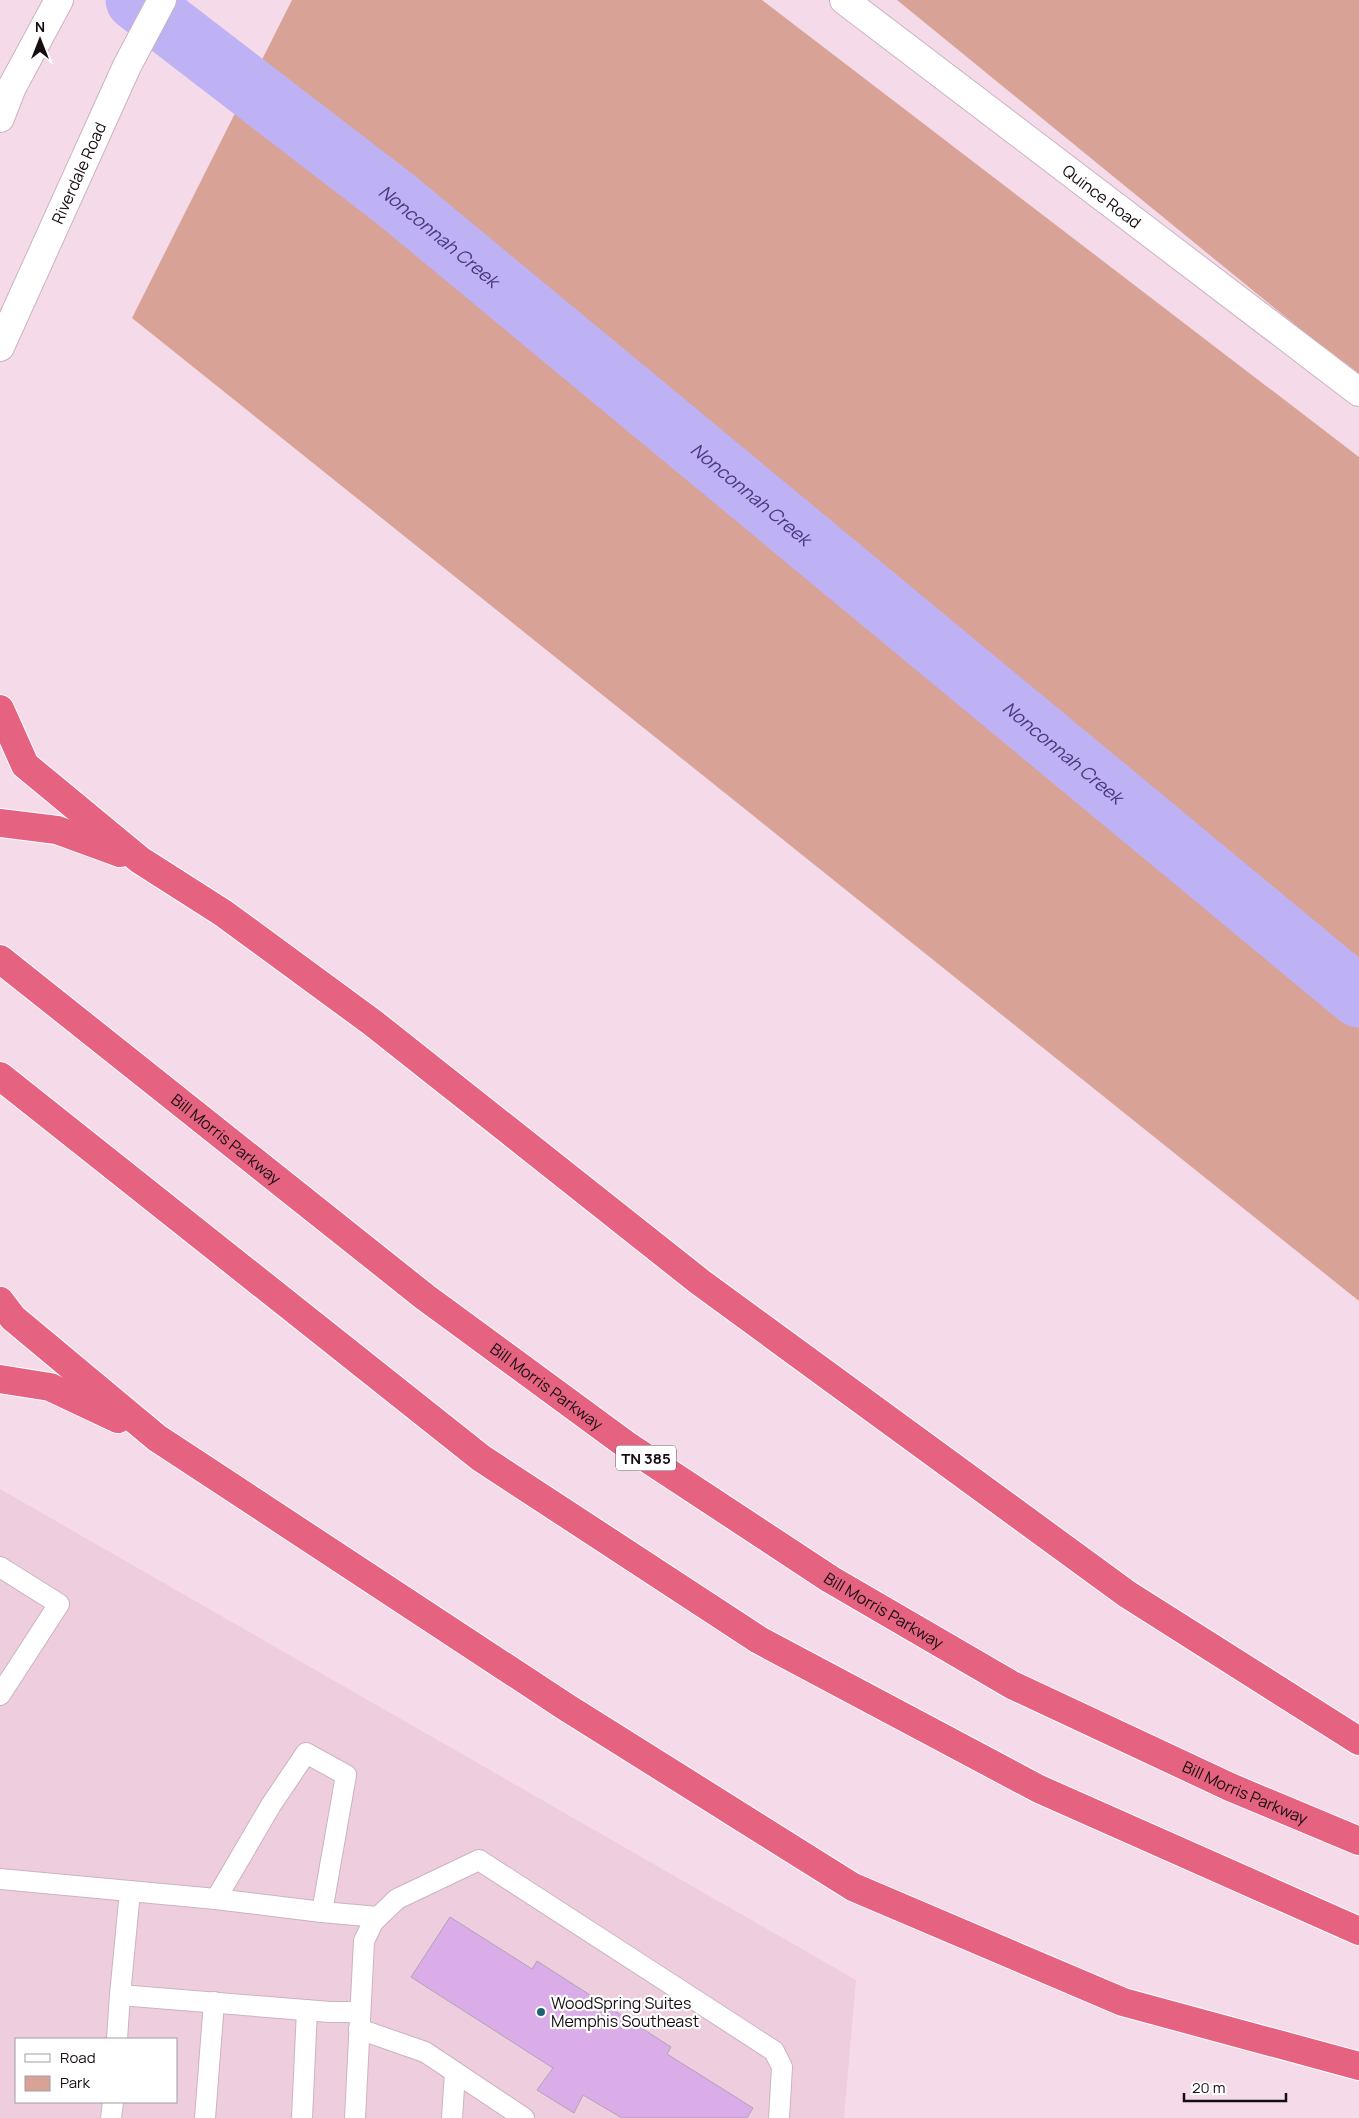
<svg xmlns="http://www.w3.org/2000/svg" width="1359" height="2118" viewBox="0 0 1359 2118" font-family="Manrope,sans-serif">
<style>
.built{fill:#eecddf;fill-rule:evenodd}
.green{fill:#d8a396}
.lines{fill:none;stroke-linecap:round;stroke-linejoin:round}
.river{stroke:#beb1f4;stroke-width:61}
.building{fill:#daade8;stroke:#b2a3b7}
.lane-casing{stroke:#ccb3c1;stroke-width:22}
.secondary-casing{stroke:#ccb3c1;stroke-width:30}
.highway-casing{stroke:#fff;stroke-width:30}
.lane{stroke:#fff;stroke-width:20}
.secondary{stroke:#fff;stroke-width:28}
.highway{stroke:#e56280;stroke-width:28}
.poi-dot{fill:#1c6373;stroke:#fff;stroke-width:2}
.labels{text-anchor:middle;dominant-baseline:central;stroke-width:4.5;stroke-linejoin:round;paint-order:stroke}
.shield{fill:#fff;stroke:#5b5659;stroke-width:1}
.shield-label{font-size:15px;font-weight:bold;fill:#150d12}
.street-label{font-size:16px;fill:#150d12;stroke:#fff}
.poi-label{font-size:16px;fill:#150d12;stroke:#fff;text-anchor:start}
.water-label{font-size:18px;font-style:italic;fill:#4b3683;stroke:#fff}
</style>
<rect width="100%" height="100%" fill="#f5dbe9"/>
<path class="built" d="M0 1489 856 1980 844 2118H0ZM16 2039H176V2102H16Z"/>
<g class="green">
<polygon points="292,0 762,0 1359,457 1359,1301 132,318"/>
<polygon points="897,0 1359,0 1359,377"/>
</g>
<g class="lines">
<path class="river" id="s1" d="M136 0 395 199 1359 997"/>
</g>
<polygon class="building" points="450,1917 532,1969 537,1961 671,2047 667,2054 753,2108 747,2118 622,2118 583,2095 574,2113 537,2090 553,2068 411,1977"/>
<g class="lines">
<defs>
<g id="lane">
<polyline points="0,1567 59,1604 0,1695"/>
<polyline points="0,1879 216,1899 322,1912 346,1775 306,1753 271,1805 216,1899"/>
<polyline points="322,1912 378,1917"/>
<polyline points="120,1995 130,1891"/>
<polyline points="359,2029 425,2052 524,2118"/>
<polyline points="117,2039 120,1995 330,2012 360,2012"/>
<polyline points="111,2118 113,2102"/>
<polyline points="205,2118 214,2002"/>
<polyline points="302,2118 307,2010"/>
<polyline points="355,2118 364,1941 373,1922 397,1899 479,1860 774,2051 782,2067 779,2118"/>
<polyline points="452,2118 455,2072"/>
</g>
<g id="secondary">
<path id="s2" d="M844 0 1359 392"/>
<polyline points="0,118 12,87 59,0"/>
<path id="s3" d="M0 347 127 66 162 0"/>
</g>
<g id="highway">
<polyline points="0,709 25,765 140,860 223,913 373,1023 700,1282 1127,1594 1359,1741"/>
<polyline points="0,823 57,830 120,853"/>
<path id="s4" d="M0 959 425 1297 628 1446 830 1579 1012 1685 1230 1787 1359 1841"/>
<polyline points="0,1076 481,1458 759,1640 1039,1789 1359,1931"/>
<polyline points="0,1301 13,1318 157,1438 566,1707 853,1887 1123,2002 1359,2066"/>
<polyline points="0,1379 50,1387 118,1419"/>
</g>
</defs>
<use href="#lane" class="lane-casing"/>
<use href="#secondary" class="secondary-casing"/>
<use href="#highway" class="highway-casing"/>
<use href="#lane" class="lane"/>
<use href="#secondary" class="secondary"/>
<use href="#highway" class="highway"/>
</g>
<circle class="poi-dot" cx="541" cy="2012" r="5"/>
<g class="labels">
<rect class="shield" x="616" y="1445.5" width="60" height="25" rx="4"/>
<g class="shield-label">
<text x="646" y="1458">TN 385</text>
</g>
<g class="street-label">
<text stroke="none"><textPath href="#s3" startOffset="191">Riverdale Road</textPath></text>
<text stroke="none"><textPath href="#s2" startOffset="324">Quince Road</textPath></text>
<text stroke="none"><textPath href="#s4" startOffset="289">Bill Morris Parkway</textPath></text>
<text stroke="none"><textPath href="#s4" startOffset="694">Bill Morris Parkway</textPath></text>
<text stroke="none"><textPath href="#s4" startOffset="1099">Bill Morris Parkway</textPath></text>
<text stroke="none"><textPath href="#s4" startOffset="1504">Bill Morris Parkway</textPath></text>
</g>
<g class="poi-label">
<text x="551" y="2003">WoodSpring Suites<tspan x="551" dy="18">Memphis Southeast</tspan></text>
</g>
<g class="water-label">
<text stroke="none"><textPath href="#s1" startOffset="384">Nonconnah Creek</textPath></text>
<text stroke="none"><textPath href="#s1" startOffset="789">Nonconnah Creek</textPath></text>
<text stroke="none"><textPath href="#s1" startOffset="1194">Nonconnah Creek</textPath></text>
</g>
</g>
<rect x="15" y="2038" width="162" height="65" fill="#ffffff" stroke="#a19ea0"/>
<rect x="25" y="2054" width="25" height="8" fill="#ffffff" stroke="#a19ea0"/>
<text x="60" y="2063" font-size="15" fill="#150d12">Road</text>
<rect x="25" y="2076" width="25" height="15" fill="#d8a396" stroke="#a19ea0"/>
<text x="60" y="2088" font-size="15" fill="#150d12">Park</text>
<g transform="translate(40 40)" stroke="#ffffff" stroke-width="4" paint-order="stroke">
<path d="M0-4L9 19L0 12L-9 19Z" fill="#150d12"/>
<text y="-8" font-size="14" font-weight="bold" text-anchor="middle" fill="#150d12">N</text>
</g>
<path d="M1184 2093v8h102v-8" fill="none" stroke="#150d12" stroke-width="2.5"/>
<text x="1192" y="2093" font-size="15" fill="#150d12" stroke="#ffffff" stroke-width="4" paint-order="stroke">20 m</text>
</svg>
